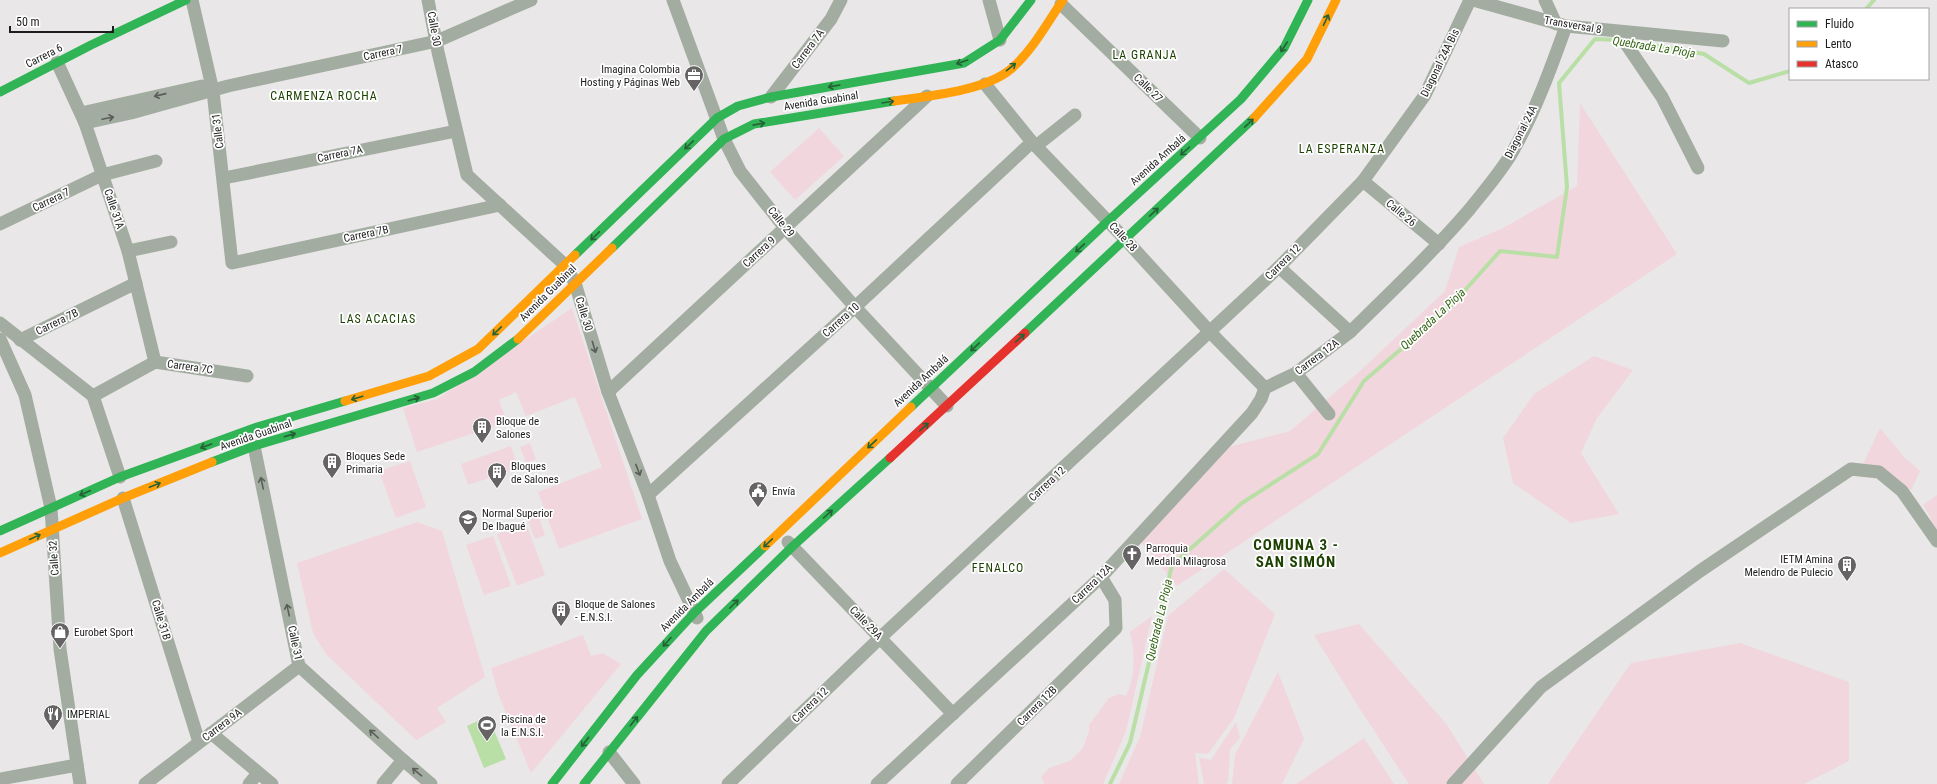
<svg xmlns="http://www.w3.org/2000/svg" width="1937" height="784" viewBox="0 0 1937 784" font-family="'Roboto Condensed',sans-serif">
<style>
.green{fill:#f2d6de}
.water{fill:#b9dfa6}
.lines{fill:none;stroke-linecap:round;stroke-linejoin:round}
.stream{stroke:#b9dfa6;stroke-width:4}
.street{stroke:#a3aca0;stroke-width:13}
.fast{stroke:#30b455;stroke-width:9}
.slow{stroke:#ff9f0a;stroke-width:9}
.jam{stroke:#e5322d;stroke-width:9}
.oneway{stroke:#266036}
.oneway2{stroke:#5a5d58}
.labels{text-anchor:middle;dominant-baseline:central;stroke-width:3.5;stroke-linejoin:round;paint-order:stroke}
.street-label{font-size:11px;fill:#1e1c1d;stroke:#fff}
.poi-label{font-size:11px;fill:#1e1c1d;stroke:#fff;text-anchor:start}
.water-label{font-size:12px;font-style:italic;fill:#356515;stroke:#fff}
.neighbourhood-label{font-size:12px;letter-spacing:1px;fill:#1c4100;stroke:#fff}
.district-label{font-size:15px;font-weight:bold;letter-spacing:1px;fill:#1c4100;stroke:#fff}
</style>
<rect width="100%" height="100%" fill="#e9e7e8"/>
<g class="green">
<polygon points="1580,103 1677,254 1177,586 1141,542 1221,449 1290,431 1359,372 1445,291 1459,247 1503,228 1577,186"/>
<polygon points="819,128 844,156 795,200 770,172"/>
<polygon points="572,308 642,519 559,549 538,492 602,467 575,397 526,416 516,392 499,400 507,422 417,452 403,408 437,399"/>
<polygon points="1594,356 1633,370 1597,418 1581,453 1619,514 1571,523 1513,483 1503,438 1534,394"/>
<polygon points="1880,428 1904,457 1920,471 1911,490 1888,479 1857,477"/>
<polygon points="530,443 536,459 526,463 520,447"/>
<polygon points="511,446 518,468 468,485 461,464"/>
<polygon points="410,461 426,507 396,518 379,471"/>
<polygon points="1937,495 1937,538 1934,534 1930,516 1923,505"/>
<polygon points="536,509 545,535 535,539 527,518"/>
<polygon points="417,522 442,531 485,677 437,708 446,722 416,740 326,654 313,633 297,563"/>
<polygon points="526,523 545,575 517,586 497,534"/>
<polygon points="493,536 511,586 484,595 466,545"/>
<polygon points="1224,569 1275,614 1234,718 1208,754 1195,753 1199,784 1119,784 1140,737 1168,616"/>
<path d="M1152 616 1126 731 1103 784H1043L1044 782 1041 777 1049 768 1070 761 1083 748 1089 731V725L1109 698 1119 694 1126 696C1136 675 1135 654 1130 632Z"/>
<polygon points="1359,624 1447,725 1484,784 1409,784 1358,706 1314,635"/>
<polygon points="583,635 591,656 603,653 621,664 531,773 499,696 491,668"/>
<polygon points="1740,643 1849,682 1849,761 1804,784 1548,784 1631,663"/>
<polygon points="1278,672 1304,739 1282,784 1232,784 1235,755"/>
<polygon points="1236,722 1240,738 1230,749 1228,782 1225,784 1204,784 1199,757 1211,760"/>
<polygon points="1364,738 1394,784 1296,784"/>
</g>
<polygon class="water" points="488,716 506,759 484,768 467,726"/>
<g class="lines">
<g class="stream">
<polyline points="1866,9 1874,0"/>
<polyline points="1628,41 1704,54 1749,83 1790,71"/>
<polyline points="1110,784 1130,743 1172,565 1242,503 1318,454 1364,381 1450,307 1500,251 1557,257 1567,187 1559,83 1595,39 1619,40"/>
</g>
<g class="street">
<polyline points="192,0 213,91 232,263 500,205"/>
<polyline points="428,0 438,52 467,175 565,265 575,283 608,392 648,495 670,561 697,618"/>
<polyline points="673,0 724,139 740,171 785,228 855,307 947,406"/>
<polyline points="989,0 1000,40"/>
<polyline points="1473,0 1566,26 1723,41"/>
<polyline points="1545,0 1556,24"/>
<polyline points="1061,4 1200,138"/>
<polyline points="1618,32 1662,97 1698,168"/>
<polyline points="57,62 85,123 128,251 155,362"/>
<polyline points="985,84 1032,142 1125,239 1210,332 1265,388"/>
<polyline points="771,97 831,19 841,0"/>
<polyline points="81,113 202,86"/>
<polyline points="85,123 131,113 228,86 437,41 531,0"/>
<polyline points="1036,146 1075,115"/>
<polyline points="224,178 456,131"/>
<polyline points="1363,181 1439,244"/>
<polyline points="0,224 102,175 156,161"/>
<polyline points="128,251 171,242"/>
<path d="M1279 267 1350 332C1391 292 1432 253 1469 210 1484 191 1501 172 1513 151 1535 112 1551 68 1566 26"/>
<polyline points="0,323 93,396 120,477"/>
<polyline points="0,339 25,395 51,508 60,649 80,784"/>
<polyline points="20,340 136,283"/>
<polyline points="1296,373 1329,414"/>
<polyline points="608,392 927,96"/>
<polyline points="93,396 155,362 247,376"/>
<polyline points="254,446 299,666 403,760 431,784"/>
<polyline points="648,495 855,307 1032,142"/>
<polyline points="123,498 199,742"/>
<polyline points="788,542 953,714"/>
<polyline points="211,733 272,784"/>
<polyline points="609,752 634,784"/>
<polyline points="0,779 77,765"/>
<polyline points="145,784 299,666"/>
<polyline points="249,784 258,773"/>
<polyline points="383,784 403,760"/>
<polyline points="728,784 881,637 1279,267 1363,181 1425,95 1470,0"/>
<polyline points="877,784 1101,577 1252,413 1261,399 1265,388 1296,373 1350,332"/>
<polyline points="957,784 1116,628 1115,600 1101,577"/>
<polyline points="1453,784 1541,687 1700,571 1851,469 1879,472 1902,491 1937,541"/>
</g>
<g class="fast">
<polyline points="0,92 91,45 186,0"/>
<polyline points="612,248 724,139 754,124 894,101"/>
<polyline points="575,255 717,118 738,106 771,97 964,63 1000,40 1031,0"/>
<polyline points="1025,333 1254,118"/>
<polyline points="911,407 1108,221 1241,99 1284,48 1308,0"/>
<polyline points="212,462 254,446 433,393 474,372 518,339"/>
<polyline points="0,531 120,477 257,427 345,401"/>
<polyline points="552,784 637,675 694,613 765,546"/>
<polyline points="584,784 706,631 793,546 890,458"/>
</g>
<g class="slow">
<path d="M894 101C929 96 985 91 1011 69 1033 50 1047 23 1063 0"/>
<polyline points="1254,118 1307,59 1336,0"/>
<polyline points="518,339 612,248"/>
<polyline points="345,401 429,376 478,349 575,255"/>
<polyline points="765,546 911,407"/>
<polyline points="0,553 123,498 212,462"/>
</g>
<polyline class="jam" points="890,458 1025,333"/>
</g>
<defs><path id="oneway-shaft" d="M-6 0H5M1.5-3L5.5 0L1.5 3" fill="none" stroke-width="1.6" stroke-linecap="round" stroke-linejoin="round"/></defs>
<g class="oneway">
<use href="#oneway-shaft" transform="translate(1326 20) rotate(-64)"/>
<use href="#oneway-shaft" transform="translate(1284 47) rotate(123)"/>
<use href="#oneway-shaft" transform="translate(962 62) rotate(161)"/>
<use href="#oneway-shaft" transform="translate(1011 67) rotate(-39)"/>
<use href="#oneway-shaft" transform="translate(834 86) rotate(170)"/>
<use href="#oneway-shaft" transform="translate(888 102) rotate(-9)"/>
<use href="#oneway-shaft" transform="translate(1249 123) rotate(-43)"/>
<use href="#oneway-shaft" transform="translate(759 124) rotate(-11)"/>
<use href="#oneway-shaft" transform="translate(689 145) rotate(136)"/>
<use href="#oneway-shaft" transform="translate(1185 151) rotate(138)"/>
<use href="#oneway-shaft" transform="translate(1154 212) rotate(-43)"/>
<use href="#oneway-shaft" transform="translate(595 236) rotate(136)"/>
<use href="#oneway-shaft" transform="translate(1080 248) rotate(137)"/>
<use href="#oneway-shaft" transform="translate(497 331) rotate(136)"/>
<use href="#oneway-shaft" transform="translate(1020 338) rotate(-43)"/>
<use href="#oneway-shaft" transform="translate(975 347) rotate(137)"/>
<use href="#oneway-shaft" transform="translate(357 398) rotate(164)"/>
<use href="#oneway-shaft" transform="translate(414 399) rotate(-16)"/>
<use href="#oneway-shaft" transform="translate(924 427) rotate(-42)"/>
<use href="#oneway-shaft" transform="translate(290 435) rotate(-16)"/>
<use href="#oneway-shaft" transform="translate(872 444) rotate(137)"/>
<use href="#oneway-shaft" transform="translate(206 446) rotate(160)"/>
<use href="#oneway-shaft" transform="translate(155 485) rotate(-22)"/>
<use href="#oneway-shaft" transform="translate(85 493) rotate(156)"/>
<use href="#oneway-shaft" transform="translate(828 514) rotate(-42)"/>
<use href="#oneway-shaft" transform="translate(35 537) rotate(-25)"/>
<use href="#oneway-shaft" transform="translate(768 543) rotate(137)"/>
<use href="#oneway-shaft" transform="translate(734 604) rotate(-45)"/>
<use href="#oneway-shaft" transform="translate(667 642) rotate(132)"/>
<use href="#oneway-shaft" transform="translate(634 721) rotate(-51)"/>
<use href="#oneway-shaft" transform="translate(585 742) rotate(128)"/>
</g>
<g class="oneway2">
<use href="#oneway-shaft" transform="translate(160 95) rotate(167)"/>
<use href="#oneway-shaft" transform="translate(108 118) rotate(-12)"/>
<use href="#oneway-shaft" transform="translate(594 347) rotate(73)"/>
<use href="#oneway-shaft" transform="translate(638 470) rotate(69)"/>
<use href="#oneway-shaft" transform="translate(262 483) rotate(-102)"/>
<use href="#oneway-shaft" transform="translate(288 610) rotate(-102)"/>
<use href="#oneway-shaft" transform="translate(374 734) rotate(-138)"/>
<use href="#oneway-shaft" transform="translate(417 772) rotate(-140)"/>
</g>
<defs>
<symbol id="office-pin" viewBox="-11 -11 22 30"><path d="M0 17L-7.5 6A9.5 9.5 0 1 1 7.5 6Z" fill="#656364" stroke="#fff"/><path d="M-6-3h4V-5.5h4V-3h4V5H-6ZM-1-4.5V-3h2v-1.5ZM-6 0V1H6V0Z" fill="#fff"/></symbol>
<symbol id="building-pin" viewBox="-11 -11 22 30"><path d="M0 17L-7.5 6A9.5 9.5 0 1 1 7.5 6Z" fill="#656364" stroke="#fff"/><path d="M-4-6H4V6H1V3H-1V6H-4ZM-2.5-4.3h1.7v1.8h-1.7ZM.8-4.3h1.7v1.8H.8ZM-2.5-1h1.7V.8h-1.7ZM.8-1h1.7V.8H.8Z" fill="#fff"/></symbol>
<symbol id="civic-pin" viewBox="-11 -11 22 30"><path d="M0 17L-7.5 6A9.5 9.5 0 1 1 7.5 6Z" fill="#656364" stroke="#fff"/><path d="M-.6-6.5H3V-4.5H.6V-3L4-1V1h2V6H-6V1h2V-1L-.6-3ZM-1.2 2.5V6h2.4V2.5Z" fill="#fff"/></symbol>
<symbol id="university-pin" viewBox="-11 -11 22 30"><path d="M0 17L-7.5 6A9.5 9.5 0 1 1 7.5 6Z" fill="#656364" stroke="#fff"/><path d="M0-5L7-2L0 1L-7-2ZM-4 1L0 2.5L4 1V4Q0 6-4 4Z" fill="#fff"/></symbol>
<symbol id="church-pin" viewBox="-11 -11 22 30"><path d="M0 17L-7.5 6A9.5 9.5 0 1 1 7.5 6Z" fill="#656364" stroke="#fff"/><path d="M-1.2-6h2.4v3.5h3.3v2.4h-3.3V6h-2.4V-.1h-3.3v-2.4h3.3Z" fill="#fff"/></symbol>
<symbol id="shop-pin" viewBox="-11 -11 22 30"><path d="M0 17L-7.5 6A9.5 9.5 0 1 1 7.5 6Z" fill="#656364" stroke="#fff"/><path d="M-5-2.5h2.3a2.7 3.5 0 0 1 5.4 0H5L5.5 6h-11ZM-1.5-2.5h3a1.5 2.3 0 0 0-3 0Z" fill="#fff"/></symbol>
<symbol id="restaurant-pin" viewBox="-11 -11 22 30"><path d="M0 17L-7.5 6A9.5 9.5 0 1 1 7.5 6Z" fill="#656364" stroke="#fff"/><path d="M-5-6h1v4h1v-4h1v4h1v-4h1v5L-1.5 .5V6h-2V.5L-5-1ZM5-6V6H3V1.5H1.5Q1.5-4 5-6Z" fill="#fff"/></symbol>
<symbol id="stadium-pin" viewBox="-11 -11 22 30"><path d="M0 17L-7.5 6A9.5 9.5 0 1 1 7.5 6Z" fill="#656364" stroke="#fff"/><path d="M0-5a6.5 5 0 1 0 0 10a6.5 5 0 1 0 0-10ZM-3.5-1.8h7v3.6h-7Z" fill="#fff"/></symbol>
</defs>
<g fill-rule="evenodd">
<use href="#office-pin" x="683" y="64" width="22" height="30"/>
<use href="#building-pin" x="471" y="416" width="22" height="30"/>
<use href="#building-pin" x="321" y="451" width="22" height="30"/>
<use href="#building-pin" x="486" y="461" width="22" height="30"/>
<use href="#civic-pin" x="747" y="480" width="22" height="30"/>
<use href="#university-pin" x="457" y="508" width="22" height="30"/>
<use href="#church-pin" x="1121" y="543" width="22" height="30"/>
<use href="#building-pin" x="1836" y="554" width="22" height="30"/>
<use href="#building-pin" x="550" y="599" width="22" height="30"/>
<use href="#shop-pin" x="49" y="621" width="22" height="30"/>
<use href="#restaurant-pin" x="42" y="703" width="22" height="30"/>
<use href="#stadium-pin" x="476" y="714" width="22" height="30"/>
</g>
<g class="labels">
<g class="street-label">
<text transform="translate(1573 25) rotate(10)">Transversal 8</text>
<text transform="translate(434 29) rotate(80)">Calle 30</text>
<text transform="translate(808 49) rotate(-53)">Carrera 7A</text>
<text transform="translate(383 53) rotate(-12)">Carrera 7</text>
<text transform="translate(44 56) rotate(-27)">Carrera 6</text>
<text transform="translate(1440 63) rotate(-64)">Diagonal 24A Bis</text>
<text transform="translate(1148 88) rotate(44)">Calle 27</text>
<text transform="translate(821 101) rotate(-9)">Avenida Guabinal</text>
<text transform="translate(218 131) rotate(-97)">Calle 31</text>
<text transform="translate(1521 132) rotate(-63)">Diagonal 24A</text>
<text transform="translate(340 154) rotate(-12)">Carrera 7A</text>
<text transform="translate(1158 160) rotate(-42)">Avenida Ambalá</text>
<text transform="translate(51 200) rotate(-26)">Carrera 7</text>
<text transform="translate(114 209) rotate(71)">Calle 31A</text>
<text transform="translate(1401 213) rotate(40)">Calle 26</text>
<text transform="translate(781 222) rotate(51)">Calle 29</text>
<text transform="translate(366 234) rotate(-12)">Carrera 7B</text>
<text transform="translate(1123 237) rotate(47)">Calle 28</text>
<text transform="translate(759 252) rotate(-43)">Carrera 9</text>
<text transform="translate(1283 262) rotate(-45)">Carrera 12</text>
<text transform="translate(548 293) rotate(-45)">Avenida Guabinal</text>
<text transform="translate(584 314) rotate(73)">Calle 30</text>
<text transform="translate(841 320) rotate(-42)">Carrera 10</text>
<text transform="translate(57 322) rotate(-26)">Carrera 7B</text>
<text transform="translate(1317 357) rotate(-37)">Carrera 12A</text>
<text transform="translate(190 367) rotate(8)">Carrera 7C</text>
<text transform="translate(921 381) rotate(-43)">Avenida Ambalá</text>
<text transform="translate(256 435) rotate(-19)">Avenida Guabinal</text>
<text transform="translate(1047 484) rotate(-43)">Carrera 12</text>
<text transform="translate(54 558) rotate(-94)">Calle 32</text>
<text transform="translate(1092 584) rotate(-44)">Carrera 12A</text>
<text transform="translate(687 605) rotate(-45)">Avenida Ambalá</text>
<text transform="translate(161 620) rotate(73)">Calle 31B</text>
<text transform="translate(866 623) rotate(46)">Calle 29A</text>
<text transform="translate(295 643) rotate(78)">Calle 31</text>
<text transform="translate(810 705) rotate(-44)">Carrera 12</text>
<text transform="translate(1037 706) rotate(-45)">Carrera 12B</text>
<text transform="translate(222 725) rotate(-37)">Carrera 9A</text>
</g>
<g class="poi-label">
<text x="680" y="69" text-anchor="end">Imagina Colombia<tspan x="680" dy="13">Hosting y Páginas Web</tspan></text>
<text x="496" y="421">Bloque de<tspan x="496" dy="13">Salones</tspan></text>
<text x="346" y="456">Bloques Sede<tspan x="346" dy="13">Primaria</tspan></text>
<text x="511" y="466">Bloques<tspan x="511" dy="13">de Salones</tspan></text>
<text x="772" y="491">Envía</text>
<text x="482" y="513">Normal Superior<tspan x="482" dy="13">De Ibagué</tspan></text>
<text x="1146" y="548">Parroquia<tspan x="1146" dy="13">Medalla Milagrosa</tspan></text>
<text x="1833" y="559" text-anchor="end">IETM Amina<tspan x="1833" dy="13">Melendro de Pulecio</tspan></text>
<text x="575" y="604">Bloque de Salones<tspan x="575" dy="13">- E.N.S.I.</tspan></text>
<text x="74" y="632">Eurobet Sport</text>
<text x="67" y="714">IMPERIAL</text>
<text x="501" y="719">Piscina de<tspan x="501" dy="13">la E.N.S.I.</tspan></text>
</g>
<g class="water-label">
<text transform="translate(1654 47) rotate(9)">Quebrada La Pioja</text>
<text transform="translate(1433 319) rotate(-43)">Quebrada La Pioja</text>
<text transform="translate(1159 620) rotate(-77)">Quebrada La Pioja</text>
</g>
<g class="neighbourhood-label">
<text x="1145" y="55">LA GRANJA</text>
<text x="324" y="96">CARMENZA ROCHA</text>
<text x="1342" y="149">LA ESPERANZA</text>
<text x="378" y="319">LAS ACACIAS</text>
<text x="998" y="568">FENALCO</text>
</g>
<g class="district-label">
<text x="1296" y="545">COMUNA 3 -<tspan x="1296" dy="17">SAN SIMÓN</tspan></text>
</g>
</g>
<rect x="1789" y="8" width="140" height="72" fill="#ffffff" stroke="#a5a4a5"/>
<rect x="1797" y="21" width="20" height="6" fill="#30b455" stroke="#a5a4a5"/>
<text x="1825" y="28" font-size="12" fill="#1e1c1d">Fluido</text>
<rect x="1797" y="41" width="20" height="6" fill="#ff9f0a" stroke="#a5a4a5"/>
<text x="1825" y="48" font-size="12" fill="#1e1c1d">Lento</text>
<rect x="1797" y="61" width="20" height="6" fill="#e5322d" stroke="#a5a4a5"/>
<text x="1825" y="68" font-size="12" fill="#1e1c1d">Atasco</text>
<path d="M10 26v6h103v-6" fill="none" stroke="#1e1c1d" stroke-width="2"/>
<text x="16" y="26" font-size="12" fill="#1e1c1d" stroke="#ffffff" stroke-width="3" paint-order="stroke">50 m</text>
</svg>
